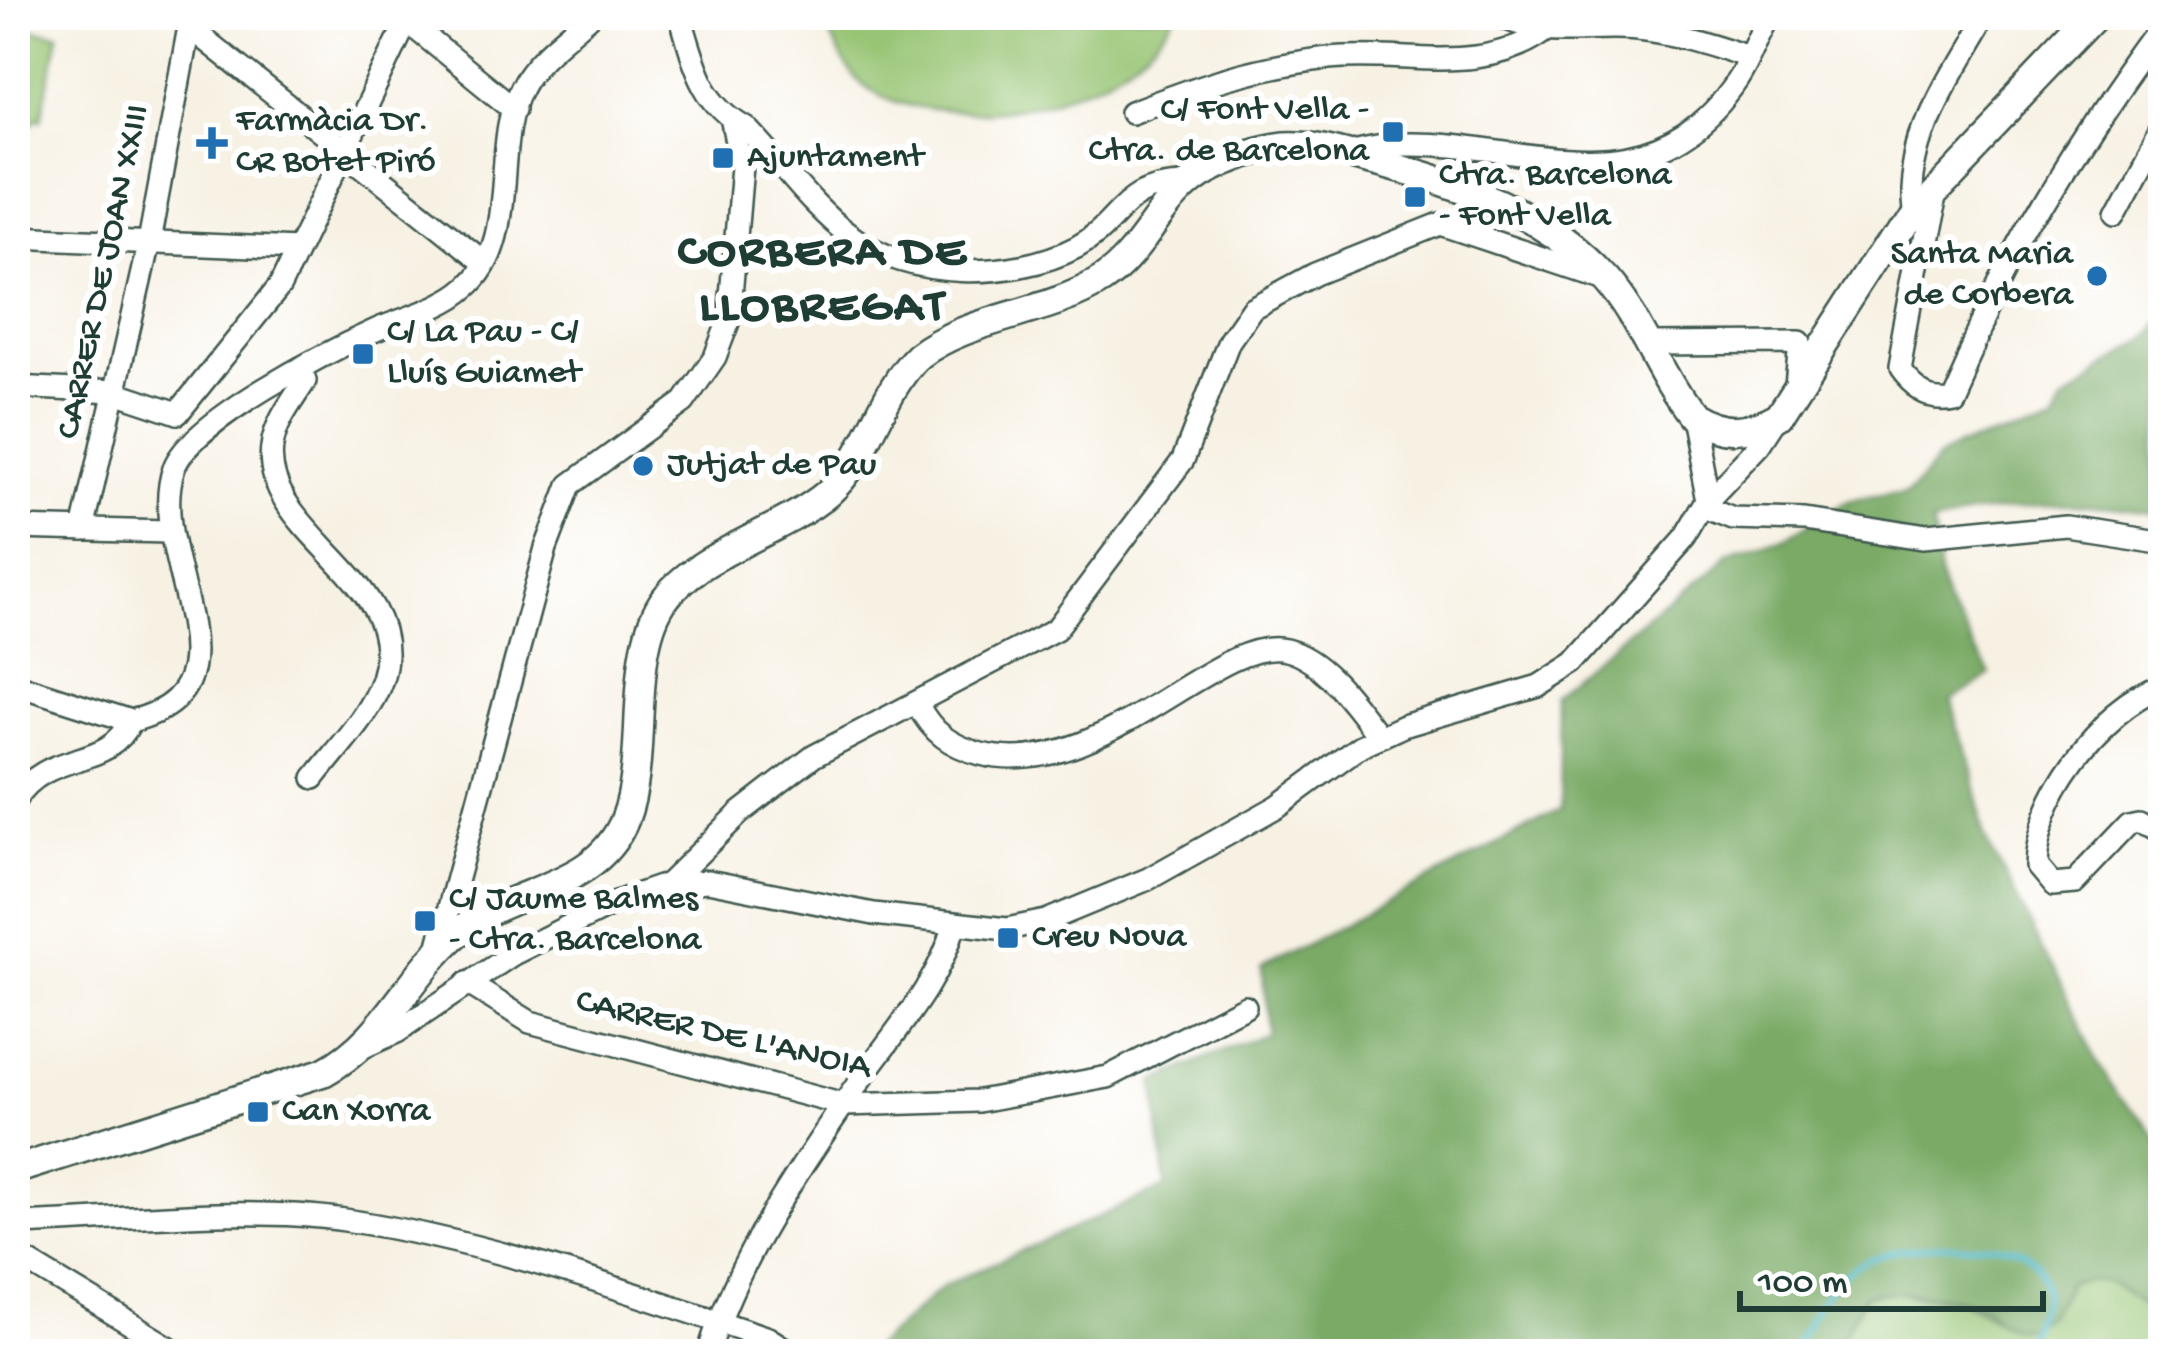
<svg xmlns="http://www.w3.org/2000/svg" width="2178" height="1369" viewBox="0 0 2178 1369" font-family="'Gochi Hand',sans-serif">
<style>
.green{fill:#98c574;stroke:#5c8154;stroke-width:3}
.forest{fill:#7aaa66;stroke:#4c744d;stroke-width:3}
.lines{fill:none;stroke-linecap:round;stroke-linejoin:round}
.stream{stroke:#4bb8c6;stroke-width:6}
.minor-casing{stroke:#3f584e;stroke-width:26}
.tertiary-casing{stroke:#3f584e;stroke-width:32}
.minor{stroke:#fff;stroke-width:21}
.tertiary{stroke:#fff;stroke-width:27}
.poi-dot{fill:#1f6fb2;stroke:#fff;stroke-width:4.5}
.labels{text-anchor:middle;dominant-baseline:central;stroke-width:12;stroke-linejoin:round;paint-order:stroke}
.poi-label{font-size:36px;fill:#1f3d34;stroke:#fff;text-anchor:start}
.street-label{font-size:36px;fill:#1f3d34;stroke:#fff}
.district-label{font-size:48px;font-weight:bold;letter-spacing:3px;fill:#1f3d34;stroke:#fff}
</style>
<rect width="100%" height="100%" fill="#fff"/>
<filter id="ink" filterUnits="userSpaceOnUse"><feTurbulence type="fractalNoise" baseFrequency=".00833" numOctaves="2"/><feDisplacementMap in="SourceGraphic" scale="24" xChannelSelector="R" yChannelSelector="G"/><feConvolveMatrix kernelMatrix="1 2 1 2 8 2 1 2 1" color-interpolation-filters="sRGB"/></filter>
<filter id="wash" filterUnits="userSpaceOnUse"><feTurbulence type="fractalNoise" baseFrequency=".004" numOctaves="4" result="noise"/><feDisplacementMap in="SourceGraphic" scale="48" xChannelSelector="R" yChannelSelector="G"/><feGaussianBlur stdDeviation="2.7" result="paint"/><feColorMatrix in="noise" values="0 0 0 0 0 0 0 0 0 0 0 0 0 0 0 0 0 1.4 0 .05"/><feComposite in="paint" operator="in"/></filter>
<g filter="url(#wash)">
<rect width="100%" height="100%" fill="#f7f1e3"/>
<g class="green">
<path d="M820 15H1176C1124 100 948 143 865 86 844 72 832 37 820 15Z"/>
<polygon points="17,28 59,34 42,118 34,117 33,123 15,118"/>
<path d="M2088 1280C2120 1283 2133 1311 2163 1319V1354H1848L1878 1300 1896 1293 1970 1305 2005 1325 2056 1324 2071 1288Z"/>
</g>
<path class="forest" d="M2163 311V508C2089 495 2005 498 1932 514L1941 566 1983 670 1939 693 1987 835 2098 1058 2163 1158V1319C2125 1309 2114 1267 2071 1288L2056 1324 2039 1337C2016 1334 2008 1323 1989 1312 1962 1296 1905 1290 1877 1300L1848 1354H866L943 1286 1166 1187 1154 1082 1265 1033 1262 969 1560 810 1562 701 1727 563 1782 544 1850 502 1907 487 1944 442 2052 395 2064 377 2138 338Z"/>
<g class="lines">
<path class="stream" d="M1804 1354C1820 1327 1845 1282 1872 1265 1916 1239 2030 1236 2047 1299 2051 1314 2040 1339 2037 1354"/>
</g>
</g>
<g filter="url(#ink)">
<g class="lines">
<defs>
<g id="minor">
<polyline points="399,15 514,109"/>
<path d="M680 15C694 61 701 102 746 127 779 160 810 206 848 234 908 280 1012 281 1077 247 1122 223 1120 185 1184 184"/>
<path d="M1498 15C1541 39 1591 24 1638 29 1677 33 1712 45 1749 57"/>
<path d="M1131 112C1204 84 1251 67 1329 58 1405 50 1480 78 1546 30"/>
<path d="M1349 153C1367 149 1386 144 1404 144 1523 141 1648 212 1737 81 1751 60 1758 36 1771 15"/>
<path d="M1933 191 1900 369C1912 386 1926 396 1948 391 2005 260 2077 140 2163 25"/>
<path d="M1913 208C1900 137 1949 75 1982 15"/>
<polyline points="2116,211 2163,124"/>
<polyline points="15,237 297,249"/>
<polyline points="1649,344 1800,343 1796,385"/>
<path d="M301 368 305 381C292 402 275 422 272 447 260 533 413 580 382 679 370 715 337 748 314 778"/>
<polyline points="15,387 115,392 178,413"/>
<polyline points="178,413 280,286 410,15"/>
<polyline points="1692,417 1708,500 1713,511 1733,519 1804,521 1926,540 2066,526 2163,541"/>
<polyline points="15,528 167,532"/>
<polyline points="83,530 149,242 189,27 485,263"/>
<path d="M15 684 131 721C262 689 143 557 174 468 191 421 329 351 376 330 404 318 444 308 467 287 520 241 491 144 521 87 535 58 568 36 591 15"/>
<path d="M2163 687C2100 710 2035 797 2034 865L2050 884 2075 882 2133 821 2142 819 2163 831"/>
<path d="M918 705C932 733 951 746 981 754 1100 784 1217 633 1286 650 1325 660 1356 707 1379 737"/>
<path d="M15 800C49 747 107 772 131 721"/>
<polyline points="668,884 740,813 814,756 1056,629 1183,460 1229,341 1252,308 1315,274 1440,224 1605,279"/>
<polyline points="437,952 546,548 570,485 684,402 715,357 729,320 742,166 732,118"/>
<polyline points="467,983 530,1022 844,1105 979,1101 1108,1077 1245,1006"/>
<polyline points="366,1046 397,1032 513,954 619,901 668,884 708,881 874,914 1007,929 1046,921 1148,879 1278,806 1360,746 1403,726 1539,686 1575,663 1686,538 1708,500 1760,445 1779,416"/>
<path d="M15 1224C116 1221 247 1205 345 1220 492 1242 628 1292 768 1338L793 1354"/>
<polyline points="15,1254 180,1354"/>
<path d="M708 1354C738 1255 805 1160 864 1075 897 1029 939 982 954 927"/>
</g>
<path id="tertiary" d="M15 1170 324 1072C390 1037 411 966 469 924 520 887 598 887 625 819 649 757 627 658 662 603 695 553 780 534 828 493 871 455 878 395 918 356 970 316 1047 315 1102 280 1146 251 1160 196 1208 170 1231 158 1259 148 1285 145 1315 143 1346 154 1374 161 1459 184 1545 211 1605 279 1642 321 1658 374 1692 417 1722 435 1749 433 1779 416L1913 208 2097 15"/>
</defs>
<use href="#minor" class="minor-casing"/>
<use href="#tertiary" class="tertiary-casing"/>
<use href="#minor" class="minor"/>
<use href="#tertiary" class="tertiary"/>
</g>
</g>
<g class="poi-dot">
<rect x="1381" y="120" width="24" height="24" rx="6"/>
<path d="M206 125h12v12h12v12h-12v12h-12v-12h-12v-12h12z"/>
<rect x="711" y="146" width="24" height="24" rx="6"/>
<rect x="1403" y="185" width="24" height="24" rx="6"/>
<circle cx="2097" cy="276" r="12"/>
<rect x="351" y="342" width="24" height="24" rx="6"/>
<circle cx="643" cy="466" r="12"/>
<rect x="413" y="909" width="24" height="24" rx="6"/>
<rect x="996" y="926" width="24" height="24" rx="6"/>
<rect x="246" y="1100" width="24" height="24" rx="6"/>
</g>
<g class="labels">
<g class="poi-label">
<text x="1369" y="111" text-anchor="end">C/ Font Vella -<tspan x="1369" dy="41">Ctra. de Barcelona</tspan></text>
<text x="236" y="122">Farmàcia Dr.<tspan x="236" dy="41">CR Botet Piró</tspan></text>
<text x="747" y="158">Ajuntament</text>
<text x="1439" y="176">Ctra. Barcelona<tspan x="1439" dy="41">- Font Vella</tspan></text>
<text x="2073" y="255" text-anchor="end">Santa Maria<tspan x="2073" dy="41">de Corbera</tspan></text>
<text x="387" y="333">C/ La Pau - C/<tspan x="387" dy="41">Lluís Guiamet</tspan></text>
<text x="667" y="466">Jutjat de Pau</text>
<text x="449" y="900">C/ Jaume Balmes<tspan x="449" dy="41">- Ctra. Barcelona</tspan></text>
<text x="1032" y="938">Creu Nova</text>
<text x="282" y="1112">Can Xorra</text>
</g>
<g class="street-label">
<text transform="translate(105 272) rotate(-78)">CARRER DE JOAN XXIII</text>
<text transform="translate(723 1036) rotate(13)">CARRER DE L'ANOIA</text>
</g>
<g class="district-label">
<text x="823" y="254">CORBERA DE<tspan x="823" dy="55">LLOBREGAT</tspan></text>
</g>
</g>
<rect width="2178" height="1369" fill="none" stroke="#fff" stroke-width="60"/>
<path d="M1740 1291v18h303v-18" fill="none" stroke="#1f3d34" stroke-width="6"/>
<text x="1758" y="1291" font-size="36" fill="#1f3d34" stroke="#ffffff" stroke-width="9" paint-order="stroke">100 m</text>
</svg>
